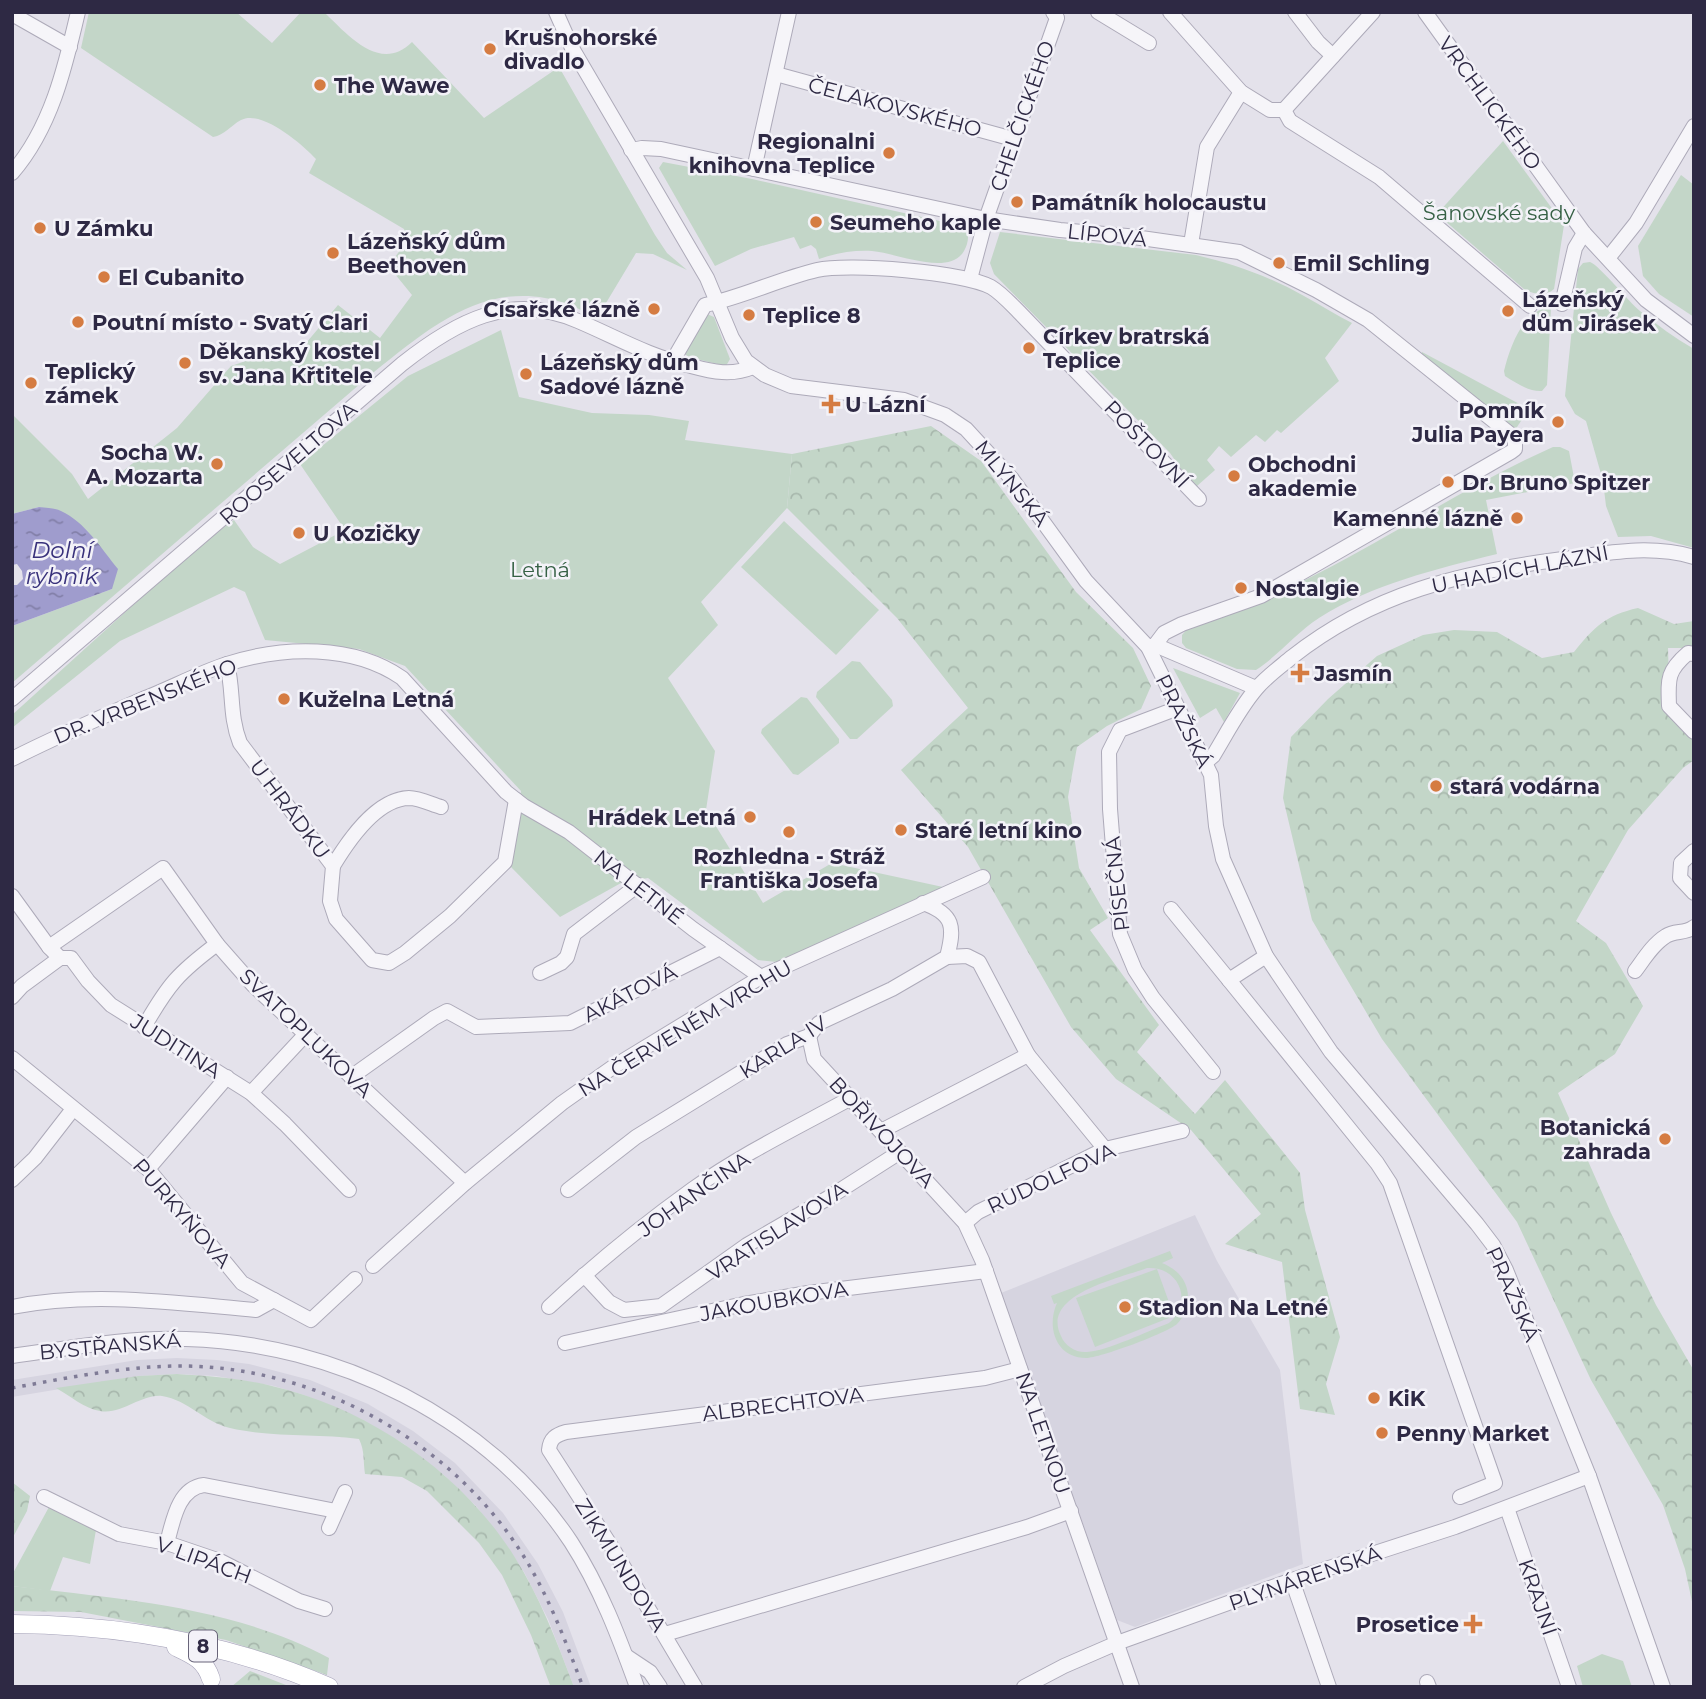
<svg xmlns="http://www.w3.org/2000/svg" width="1706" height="1699" viewBox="0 0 1706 1699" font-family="Montserrat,sans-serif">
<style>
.built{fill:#d6d4e0}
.green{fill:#c3d6c8;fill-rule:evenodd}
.forest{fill:url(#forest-crowns)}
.water{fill:url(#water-ripples)}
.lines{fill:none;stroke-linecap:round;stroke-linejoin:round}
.minor-casing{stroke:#adaab9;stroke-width:16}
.major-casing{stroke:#a4a1b8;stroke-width:19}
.minor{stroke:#f6f5f9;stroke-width:14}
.major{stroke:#fff;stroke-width:18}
.rail{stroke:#7f7b96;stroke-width:3.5;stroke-dasharray:3.5 7;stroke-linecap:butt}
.poi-dot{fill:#d57c42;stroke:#f3f2f8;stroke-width:2.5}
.labels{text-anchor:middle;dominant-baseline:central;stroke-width:5;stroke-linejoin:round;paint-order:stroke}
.shield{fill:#f3f2f8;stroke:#69657a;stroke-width:2}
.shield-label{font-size:19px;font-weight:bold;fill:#2e2944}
.poi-label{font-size:21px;font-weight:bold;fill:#2e2944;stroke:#f3f2f8;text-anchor:start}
.street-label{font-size:21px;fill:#2e2944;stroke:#f3f2f8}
.park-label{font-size:21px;fill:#366145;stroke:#f3f2f8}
.water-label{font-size:23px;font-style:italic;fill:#38317b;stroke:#f3f2f8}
</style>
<defs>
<pattern id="forest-crowns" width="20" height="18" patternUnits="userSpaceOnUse" patternTransform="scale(1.75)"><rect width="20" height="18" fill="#c3d6c8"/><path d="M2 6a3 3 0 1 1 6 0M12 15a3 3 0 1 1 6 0" fill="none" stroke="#a8b8ad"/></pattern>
<pattern id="water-ripples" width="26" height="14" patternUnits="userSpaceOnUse" patternTransform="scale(1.75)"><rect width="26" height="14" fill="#9f9ccd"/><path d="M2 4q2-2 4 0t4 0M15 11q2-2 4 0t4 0" fill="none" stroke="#827fa8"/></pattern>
</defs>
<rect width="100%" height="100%" fill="#e4e2eb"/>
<g class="built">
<polygon points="1195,1215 1217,1261 1280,1370 1303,1564 1135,1627 1117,1620 1001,1293"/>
<polygon points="177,1358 217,1360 249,1364 310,1380 368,1404 413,1431 455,1463 503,1513 538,1564 563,1612 591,1687 574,1687 548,1619 524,1572 502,1539 476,1506 445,1476 404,1444 361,1419 304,1395 274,1386 216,1376 177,1374 138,1376 12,1397 12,1380 137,1360"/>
</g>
<g class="green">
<path d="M89 12H236L272 43 301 12H324C347 34 380 74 412 42L484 118 559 67 655 235 667 253 687 270 653 254 636 253 597 318C588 314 578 308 568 304 489 276 432 326 374 372L12 683V626L112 589 68 516 39 507 12 514V414L72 474 88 499 177 428 231 366 269 353 291 361 338 305 380 338 412 295 390 268 392 261 407 241 404 229 309 173 316 159C303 145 262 109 241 120 230 126 225 135 213 137L81 48Z"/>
<path d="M1503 141 1564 225 1554 289C1546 297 1534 294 1525 290L1437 214Z"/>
<path d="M663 162 752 179 962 226 967 230C969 237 968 244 964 251 949 277 897 253 872 251 854 250 836 253 819 259L816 249 811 245 800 249 794 237 751 249 715 266 659 168Z"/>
<polygon points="1681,175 1694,185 1694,317 1659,294 1643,276 1638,246"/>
<path d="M1000 232 1196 255C1234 264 1271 277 1304 296 1321 305 1336 315 1352 323L1325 358 1339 381 1281 433 1277 430 1265 442 1256 435 1231 457 1219 446 1207 460 1215 470 1197 486 1186 476 1170 453 994 274 990 263Z"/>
<path d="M1590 262C1599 265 1629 302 1640 311 1657 325 1675 338 1694 349V548L1651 536 1618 537 1606 506 1603 481 1586 421 1575 414 1565 396 1578 269 1583 263Z"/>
<path d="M1551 307 1547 385 1542 391C1529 392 1516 383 1505 376L1504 371C1510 347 1523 309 1551 307Z"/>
<polygon points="707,314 714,317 730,359 726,366 688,357 685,354"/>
<polygon points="501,330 519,397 592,413 649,415 689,421 685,440 792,454 787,508 701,602 718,625 668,678 715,751 706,810 763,903 832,863 943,887 777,962 758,960 648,878 621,883 560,917 511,867 521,791 405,666 359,649 265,640 245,592 234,587 120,641 12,728 12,715 197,547 234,520 253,547 280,564 345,530 300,464 408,376"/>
<polygon points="1422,352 1527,408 1527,412 1515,430 1421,355"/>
<path d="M1553 447H1560L1569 451 1575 483 1486 500 1497 554C1436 569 1373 584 1319 618 1296 633 1279 655 1256 670L1237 669 1186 648 1182 643V635L1189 627C1231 611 1273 596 1313 576 1394 535 1470 484 1553 447Z"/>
<polygon points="784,521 879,610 836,655 741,567"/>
<polygon points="852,661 860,662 892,700 893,706 857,739 850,739 816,697 817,692"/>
<polygon points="1173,668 1240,693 1224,722 1216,708 1200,718"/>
<polygon points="801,697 807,698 839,739 839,743 798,775 793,774 761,733 762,729"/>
<path d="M1170 1251 1173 1258 1162 1263C1174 1268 1184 1276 1187 1289 1190 1301 1186 1315 1177 1324 1167 1333 1100 1358 1086 1358 1056 1358 1046 1327 1057 1303L1054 1304 1051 1296ZM1147 1268C1179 1266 1194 1302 1169 1323 1148 1331 1107 1351 1087 1352 1076 1353 1065 1346 1061 1336 1040 1294 1121 1278 1147 1268Z"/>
<polygon points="1157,1269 1174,1316 1095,1347 1076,1298"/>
<polygon points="49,1507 96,1530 90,1564 63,1557 50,1591 12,1586 12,1575"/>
<polygon points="1602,1654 1623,1661 1632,1687 1583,1687 1577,1666"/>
</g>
<g class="forest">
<polygon points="931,426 981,461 1076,592 1133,648 1151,686 1141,709 1107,726 1077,747 1068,797 1079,868 1108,918 1090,930 1159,1025 1137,1052 1195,1114 1225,1080 1300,1173 1305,1210 1340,1337 1326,1384 1335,1415 1300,1409 1282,1262 1225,1244 1261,1214 1191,1130 1116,1079 1071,1027 968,847 901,770 968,708 897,618 787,508 792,454"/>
<path d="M1638 608 1674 624 1694 621V648H1668L1669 682 1664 706 1694 741V760L1683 768 1628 830 1576 921 1606 943 1643 1006 1615 1054 1558 1093 1611 1213 1656 1305 1694 1371V1611L1685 1569 1663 1505 1591 1380 1517 1222 1382 1039 1312 920 1283 798 1291 737 1328 699 1377 656 1423 635 1454 630 1497 632 1542 658 1574 652C1594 627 1606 615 1638 608Z"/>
<path d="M177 1374C209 1376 240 1378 272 1386 368 1408 461 1472 514 1556 540 1597 557 1642 574 1687L550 1685 531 1635 502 1575 479 1543 427 1491 402 1477 365 1474C363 1461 365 1451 359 1439 316 1433 273 1438 230 1428 204 1422 188 1400 162 1396 141 1394 122 1415 100 1411 85 1409 69 1395 56 1388L138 1376Z"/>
<polygon points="12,1482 30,1496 27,1511 12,1539"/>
<path d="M12 1586C120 1599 232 1606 329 1658L327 1675 226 1640 81 1612 12 1611Z"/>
<polygon points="250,1671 291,1687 231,1687"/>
</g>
<path class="water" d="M39 507C46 508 55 508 61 511 85 522 101 548 118 569L112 589 12 626V585H17L23 579 22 571 17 564 12 565V514Z"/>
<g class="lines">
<defs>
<g id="minor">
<polyline points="556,12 572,48 707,278 732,338 746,361 765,375 791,386 904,400 945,415 966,429 1012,479 1086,581 1148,647 1211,775 1216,826 1223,859 1266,956 1331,1052 1477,1224 1493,1245 1506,1270 1589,1476 1663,1687"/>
<polyline points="1098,12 1149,43"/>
<polyline points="1170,12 1241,92 1270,110 1284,110"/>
<polyline points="1295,12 1318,42 1333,56"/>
<polyline points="1425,12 1584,233 1646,300 1694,336"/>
<polyline points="12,14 70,47"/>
<polyline points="776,74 1013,139"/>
<polyline points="1284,110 1290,121 1379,177 1530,306"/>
<polyline points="1284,110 1373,12"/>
<polyline points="631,150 642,148 661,149 986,219 1060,230 1127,236 1239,252 1316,290 1368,320 1515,438 1515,449 1511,452 1261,596 1182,624 1164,633 1155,645"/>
<polyline points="754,169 789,12"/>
<path d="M12 173C51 128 65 68 78 12"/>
<polyline points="1191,244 1207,147 1241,92"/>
<polyline points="1609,257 1636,223 1694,126"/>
<polyline points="970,279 986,219 1057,18 1053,12"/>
<polyline points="1562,304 1575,248 1584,233"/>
<path d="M672 362 705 305C743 297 779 279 817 270 849 263 963 272 991 287 1001 293 1011 304 1019 312L1199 499"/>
<polyline points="1148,647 1155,645 1256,688"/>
<path d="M1694 654 1688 653C1667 671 1668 679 1669 706L1694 732"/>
<path d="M227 664C234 691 229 715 240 743L333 866 330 901 336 919 372 960 389 963 405 953 450 916 505 862 516 800"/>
<path d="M12 699 402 364C455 322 510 291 578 321 618 338 648 356 691 366 713 372 732 376 753 367"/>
<polyline points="1178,708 1120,730 1109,752 1110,809 1120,934 1135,970 1153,998 1213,1072"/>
<path d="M12 759C55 737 99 718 143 699 171 688 199 673 227 664 283 646 353 644 402 678L506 792 524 806 569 832 693 929 761 977"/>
<path d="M1206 762 1213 756C1227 733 1239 709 1256 689 1266 677 1280 667 1292 657 1373 593 1462 572 1563 559 1607 553 1649 544 1694 557"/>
<polyline points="1694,851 1681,863 1680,878 1694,893"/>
<path d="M333 866C348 841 376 799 409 798 419 798 431 804 441 807"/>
<polyline points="12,896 49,947 60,958 71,958 88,981 111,1005 251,1093 285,1124 349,1190"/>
<polyline points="1171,909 1229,980 1266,956"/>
<polyline points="49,947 163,868 217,944 253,985 465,1183"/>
<polyline points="947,957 967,956 979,962 1028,1055 1105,1149"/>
<path d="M1635 971C1644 959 1653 944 1666 936 1675 930 1685 934 1694 927"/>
<polyline points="540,973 561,963 567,957 574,934 638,885"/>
<polyline points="1229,980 1377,1163 1390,1183 1495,1483 1460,1497"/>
<polyline points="12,997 22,986 60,958"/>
<path d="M144 1027C168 985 178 973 217 944"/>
<polyline points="809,1036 814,1059 965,1223 982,1260 1132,1687"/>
<polyline points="12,1058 148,1169 242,1283 311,1320 355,1279"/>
<polyline points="351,1077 434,1018 447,1011 476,1027 570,1023 720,948"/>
<polyline points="251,1093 305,1035"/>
<polyline points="881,1131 1028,1055"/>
<polyline points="148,1169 227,1077"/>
<polyline points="12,1180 35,1158 73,1109"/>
<path d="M568 1190 636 1137 787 1044 809 1036 819 1023 892 989 947 957C955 927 954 914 923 903"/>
<polyline points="965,1223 978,1212 1105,1149 1182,1131"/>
<polyline points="373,1266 465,1183 562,1103 613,1067 761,977 983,877"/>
<polyline points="584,1275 609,1302 624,1310 661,1306 747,1245 828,1198 900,1152"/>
<path d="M12 1307C93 1291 175 1303 256 1310L274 1300"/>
<path d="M549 1307C594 1265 643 1225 693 1189 742 1154 798 1127 851 1098"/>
<polyline points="565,1343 744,1304 808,1293 986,1271"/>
<path d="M12 1356C70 1348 128 1337 186 1339 335 1343 488 1417 571 1542 600 1587 619 1637 637 1687"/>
<polyline points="44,1497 119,1534 167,1543 220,1561 299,1601 325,1609"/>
<polyline points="1507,1508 1569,1687"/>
<polyline points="329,1528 345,1492"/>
<path d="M167 1543C173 1521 178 1488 204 1485L336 1511"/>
<polyline points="1292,1580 1329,1687"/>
<polyline points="665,1634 1027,1527 1071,1511"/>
<polyline points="626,1656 650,1672 660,1687"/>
<polyline points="1427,1682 1429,1687"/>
<path d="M695 1687 613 1549 549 1450C550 1438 556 1435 566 1432L985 1378 1020 1369"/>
<polyline points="1024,1687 1064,1666 1117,1643 1292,1580 1455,1527 1589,1476"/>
</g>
<g id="major">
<path d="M12 1624C120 1625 229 1643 329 1687"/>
<path d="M176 1647C193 1655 205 1660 211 1679"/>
</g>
</defs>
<use href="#minor" class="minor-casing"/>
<use href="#major" class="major-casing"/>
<use href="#minor" class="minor"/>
<use href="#major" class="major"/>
<path class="rail" d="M12 1388C66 1378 121 1367 175 1366 310 1364 448 1438 521 1552 548 1594 565 1640 583 1687"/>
</g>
<g class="poi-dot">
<circle cx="490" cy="49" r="7"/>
<circle cx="320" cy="85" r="7"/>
<circle cx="889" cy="153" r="7"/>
<circle cx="1017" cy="202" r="7"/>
<circle cx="816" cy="222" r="7"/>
<circle cx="40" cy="228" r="7"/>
<circle cx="333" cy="253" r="7"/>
<circle cx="1279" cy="263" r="7"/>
<circle cx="104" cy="277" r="7"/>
<circle cx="654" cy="309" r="7"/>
<circle cx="1508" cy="311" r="7"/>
<circle cx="749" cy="315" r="7"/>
<circle cx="78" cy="322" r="7"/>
<circle cx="1029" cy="348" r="7"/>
<circle cx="185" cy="363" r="7"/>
<circle cx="526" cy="374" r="7"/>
<circle cx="31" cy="383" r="7"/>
<path d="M827.5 393.5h7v7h7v7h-7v7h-7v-7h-7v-7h7z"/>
<circle cx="1558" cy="422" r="7"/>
<circle cx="217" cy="464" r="7"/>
<circle cx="1234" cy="476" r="7"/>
<circle cx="1448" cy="482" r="7"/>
<circle cx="1517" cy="518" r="7"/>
<circle cx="299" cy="533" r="7"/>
<circle cx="1241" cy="588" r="7"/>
<path d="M1296.5 662.5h7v7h7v7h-7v7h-7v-7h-7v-7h7z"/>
<circle cx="284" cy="699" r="7"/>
<circle cx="1436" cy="786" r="7"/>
<circle cx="750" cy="817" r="7"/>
<circle cx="901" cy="830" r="7"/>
<circle cx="789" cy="832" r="7"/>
<circle cx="1665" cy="1139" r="7"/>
<circle cx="1125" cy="1307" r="7"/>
<circle cx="1374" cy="1398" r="7"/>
<circle cx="1382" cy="1433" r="7"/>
<path d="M1469.5 1613.5h7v7h7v7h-7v7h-7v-7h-7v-7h7z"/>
</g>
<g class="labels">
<rect class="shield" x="189" y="1630.5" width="28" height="31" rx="5"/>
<g class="shield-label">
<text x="203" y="1646">8</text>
</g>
<g class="poi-label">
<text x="504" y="37">Krušnohorské<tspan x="504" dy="24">divadlo</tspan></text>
<text x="334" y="85">The Wawe</text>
<text x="875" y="141" text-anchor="end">Regionalni<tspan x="875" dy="24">knihovna Teplice</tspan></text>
<text x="1031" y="202">Památník holocaustu</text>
<text x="830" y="222">Seumeho kaple</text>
<text x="54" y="228">U Zámku</text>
<text x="347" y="241">Lázeňský dům<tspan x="347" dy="24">Beethoven</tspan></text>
<text x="1293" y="263">Emil Schling</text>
<text x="118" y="277">El Cubanito</text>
<text x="1522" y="299">Lázeňský<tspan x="1522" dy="24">dům Jirásek</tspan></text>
<text x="640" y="309" text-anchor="end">Císařské lázně</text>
<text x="763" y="315">Teplice 8</text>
<text x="92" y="322">Poutní místo - Svatý Clari</text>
<text x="1043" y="336">Církev bratrská<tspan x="1043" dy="24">Teplice</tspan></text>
<text x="199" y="351">Děkanský kostel<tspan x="199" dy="24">sv. Jana Křtitele</tspan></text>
<text x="540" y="362">Lázeňský dům<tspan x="540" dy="24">Sadové lázně</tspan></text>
<text x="45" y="371">Teplický<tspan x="45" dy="24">zámek</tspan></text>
<text x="845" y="404">U Lázní</text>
<text x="1544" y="410" text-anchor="end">Pomník<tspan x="1544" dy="24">Julia Payera</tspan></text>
<text x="203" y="452" text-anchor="end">Socha W.<tspan x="203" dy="24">A. Mozarta</tspan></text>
<text x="1248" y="464">Obchodni<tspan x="1248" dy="24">akademie</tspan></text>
<text x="1462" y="482">Dr. Bruno Spitzer</text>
<text x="1503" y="518" text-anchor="end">Kamenné lázně</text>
<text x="313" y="533">U Kozičky</text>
<text x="1255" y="588">Nostalgie</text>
<text x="1314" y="673">Jasmín</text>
<text x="298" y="699">Kuželna Letná</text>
<text x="1450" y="786">stará vodárna</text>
<text x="736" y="817" text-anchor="end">Hrádek Letná</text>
<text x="915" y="830">Staré letní kino</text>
<text x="789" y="856" text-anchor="middle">Rozhledna - Stráž<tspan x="789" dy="24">Františka Josefa</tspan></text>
<text x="1651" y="1127" text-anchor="end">Botanická<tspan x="1651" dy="24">zahrada</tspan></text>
<text x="1139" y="1307">Stadion Na Letné</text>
<text x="1388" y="1398">KiK</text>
<text x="1396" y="1433">Penny Market</text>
<text x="1459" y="1624" text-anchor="end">Prosetice</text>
</g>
<g class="street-label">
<text transform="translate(1490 103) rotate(54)">VRCHLICKÉHO</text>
<text transform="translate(895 107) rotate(15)">ČELAKOVSKÉHO</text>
<text transform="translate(1022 116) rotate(-71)">CHELČICKÉHO</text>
<text transform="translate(1107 235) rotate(6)">LÍPOVÁ</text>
<text transform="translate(1147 444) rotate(46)">POŠTOVNÍ</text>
<text transform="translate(288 463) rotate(-41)">ROOSEVELTOVA</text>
<text transform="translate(1012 483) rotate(51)">MLÝNSKÁ</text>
<text transform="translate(1520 569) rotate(-11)">U HADÍCH LÁZNÍ</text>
<text transform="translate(145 701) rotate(-22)">DR. VRBENSKÉHO</text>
<text transform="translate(1184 721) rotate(64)">PRAŽSKÁ</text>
<text transform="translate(290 809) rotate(53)">U HRÁDKU</text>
<text transform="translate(1117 884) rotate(-96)">PÍSEČNÁ</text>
<text transform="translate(639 887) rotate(38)">NA LETNÉ</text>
<text transform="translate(630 993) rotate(-27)">AKÁTOVÁ</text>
<text transform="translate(685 1028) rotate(-31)">NA ČERVENÉM VRCHU</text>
<text transform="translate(306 1033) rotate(44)">SVATOPLUKOVA</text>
<text transform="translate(176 1046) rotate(32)">JUDITINA</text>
<text transform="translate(783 1047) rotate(-32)">KARLA IV</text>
<text transform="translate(882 1132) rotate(47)">BOŘIVOJOVA</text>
<text transform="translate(1051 1178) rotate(-25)">RUDOLFOVA</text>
<text transform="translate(694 1194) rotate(-35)">JOHANČINA</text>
<text transform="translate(182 1213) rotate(49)">PURKYŇOVA</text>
<text transform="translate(777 1231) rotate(-33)">VRATISLAVOVA</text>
<text transform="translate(1513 1294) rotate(66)">PRAŽSKÁ</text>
<text transform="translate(774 1301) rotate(-10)">JAKOUBKOVA</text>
<text transform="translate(110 1346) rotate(-5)">BYSTŘANSKÁ</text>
<text transform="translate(783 1404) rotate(-7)">ALBRECHTOVA</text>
<text transform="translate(1043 1433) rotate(71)">NA LETNOU</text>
<text transform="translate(204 1560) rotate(20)">V LIPÁCH</text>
<text transform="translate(621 1565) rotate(58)">ZIKMUNDOVA</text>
<text transform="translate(1305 1578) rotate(-19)">PLYNÁRENSKÁ</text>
<text transform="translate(1538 1597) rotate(71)">KRAJNÍ</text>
</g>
<g class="park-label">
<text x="1499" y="212">Šanovské sady</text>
<text x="540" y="569">Letná</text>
</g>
<g class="water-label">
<text x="62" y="550">Dolní<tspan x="62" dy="26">rybník</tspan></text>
</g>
</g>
<rect width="1706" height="1699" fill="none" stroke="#2e2944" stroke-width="28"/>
</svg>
